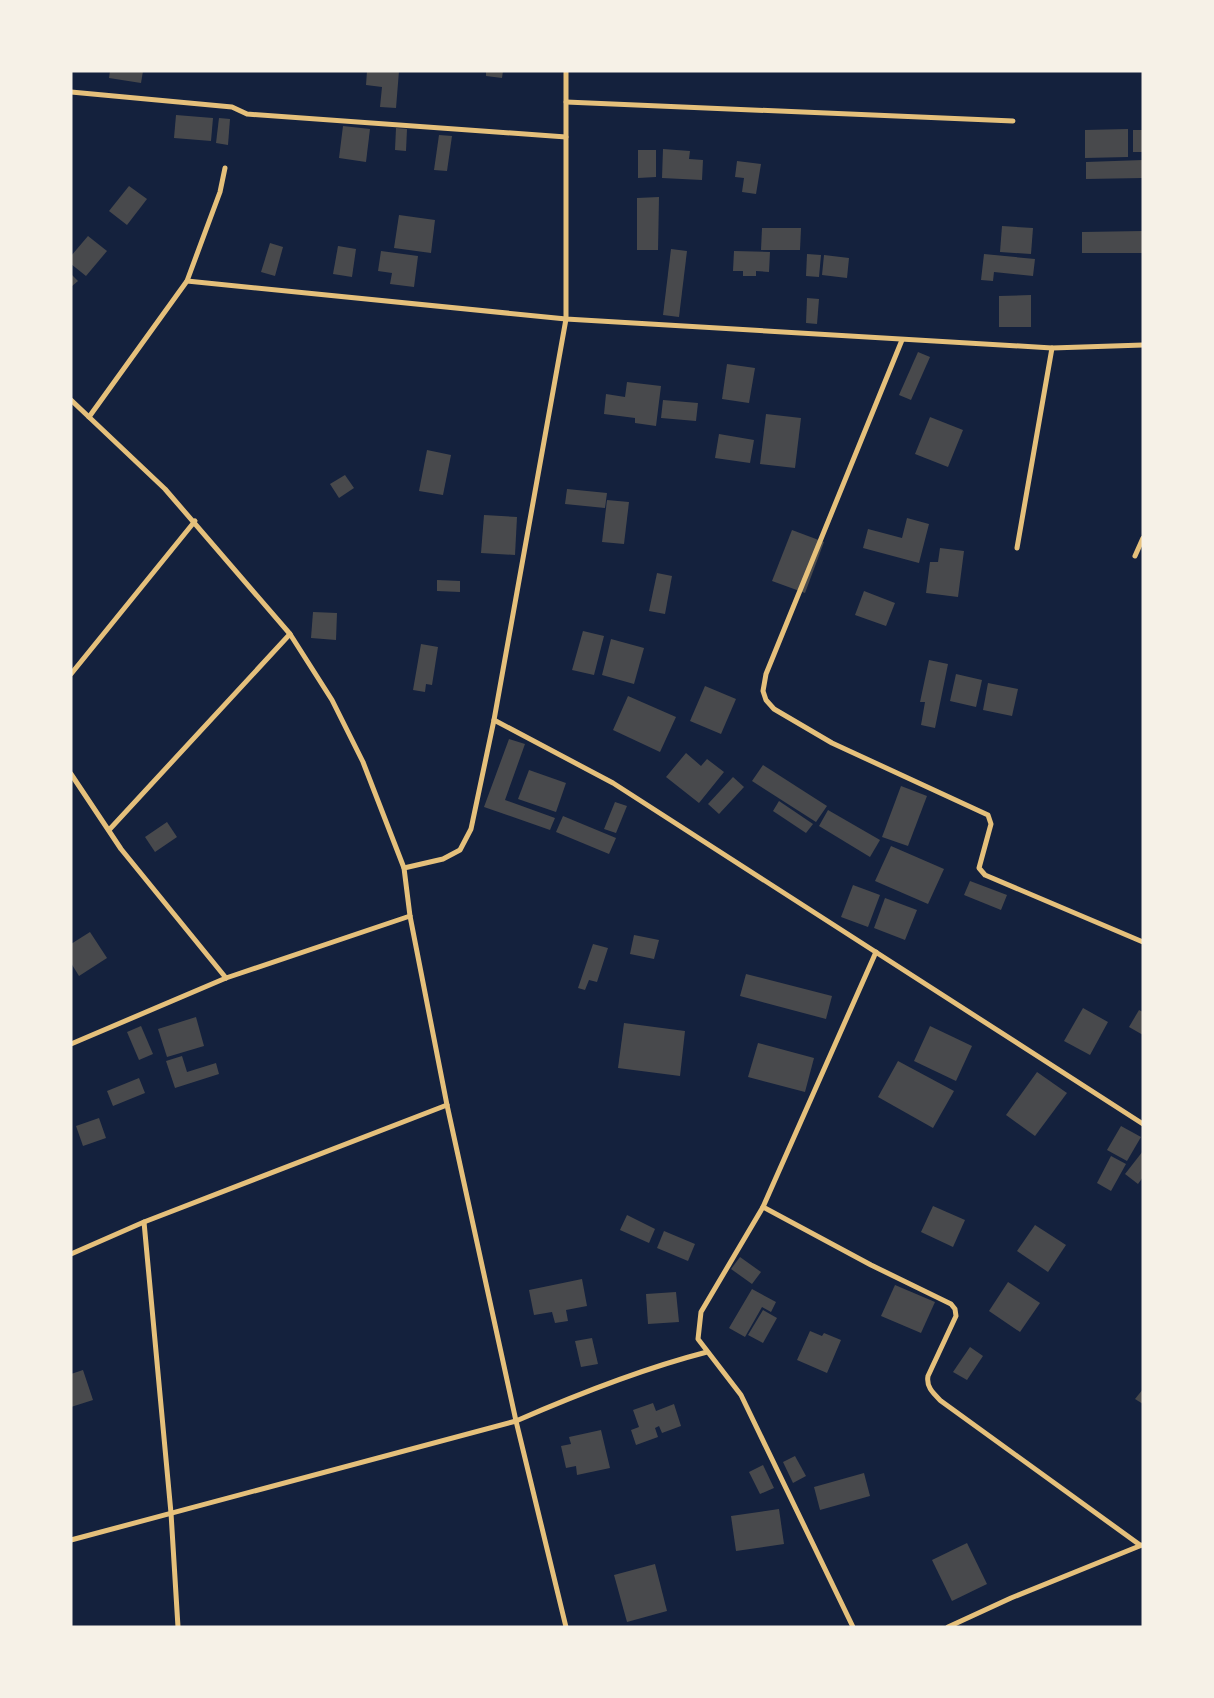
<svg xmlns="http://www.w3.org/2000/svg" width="1214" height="1698" viewBox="0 0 1214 1698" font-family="'Roboto Condensed',sans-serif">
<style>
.building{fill:#48494c}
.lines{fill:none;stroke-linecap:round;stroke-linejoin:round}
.minor{stroke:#e5c07b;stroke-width:5}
</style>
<rect width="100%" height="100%" fill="#14213d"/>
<g class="building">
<polygon points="110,71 143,71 141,83 109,78"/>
<polygon points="367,71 399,71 396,108 380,107 382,87 366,85"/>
<polygon points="486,71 503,71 502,78 486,76"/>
<polygon points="176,115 213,118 211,141 174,138"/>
<polygon points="219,118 230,119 228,145 216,143"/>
<polygon points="343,126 370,129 366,162 339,158"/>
<polygon points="396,128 407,129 406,151 395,150"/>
<polygon points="1128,129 1128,157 1085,158 1085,130"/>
<rect x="1133" y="130" width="10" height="22"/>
<polygon points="439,135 452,136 447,171 434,170"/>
<polygon points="663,149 690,151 689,159 703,160 702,180 662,178"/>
<polygon points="638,150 656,150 656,177 638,178"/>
<polygon points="1143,160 1143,178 1086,179 1086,162"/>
<polygon points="737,161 761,164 756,194 742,192 744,178 735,177"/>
<polygon points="129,186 147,199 127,225 109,211"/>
<polygon points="659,197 658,250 637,250 637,198"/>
<polygon points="399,215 435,220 431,253 394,248"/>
<polygon points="1002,226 1033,228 1031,254 1000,252"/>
<polygon points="762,228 801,228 800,250 761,250"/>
<polygon points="1143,231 1143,253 1082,253 1082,232"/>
<polygon points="88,236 107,251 86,276 71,264 71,256"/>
<polygon points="270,243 283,247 275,276 261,272"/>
<polygon points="338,246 356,249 352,277 333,274"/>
<polygon points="671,249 687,251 679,317 663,315"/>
<polygon points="381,251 418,256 414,287 390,284 392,273 378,271"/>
<polygon points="734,251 770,252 769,272 756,271 756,276 743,276 743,271 733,271"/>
<polygon points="807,254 821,255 819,277 806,276"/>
<polygon points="984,254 1035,259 1033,276 994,272 993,281 981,280"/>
<polygon points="824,255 849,258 847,278 822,275"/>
<polygon points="71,274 78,281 71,287"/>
<polygon points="1031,295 1031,327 999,327 999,296"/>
<polygon points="807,298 819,299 817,324 806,323"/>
<polygon points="918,352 930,357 911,400 899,395"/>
<polygon points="727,364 755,368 749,403 722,399"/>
<polygon points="627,382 661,386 656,426 635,423 635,418 604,414 606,394 625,397"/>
<polygon points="663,400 698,403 696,421 661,418"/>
<polygon points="766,414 801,418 795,468 760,464"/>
<polygon points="930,417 963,430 948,467 915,454"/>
<polygon points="719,434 754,440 750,463 715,458"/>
<polygon points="427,450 451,455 443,495 419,491"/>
<polygon points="345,475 354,488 339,498 330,484"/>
<polygon points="567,489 607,493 605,508 565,504"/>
<polygon points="607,500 629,502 624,544 602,542"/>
<polygon points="484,515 517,517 515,555 481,553"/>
<polygon points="907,518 929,524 919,563 863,548 868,529 902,538"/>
<polygon points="792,530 824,542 805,593 772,581"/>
<polygon points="940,548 964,551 958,597 926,593 930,562 938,562"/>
<polygon points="657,573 672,576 665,614 649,611"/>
<polygon points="437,580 460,581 460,592 437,591"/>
<polygon points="864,591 895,603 886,626 855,615"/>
<polygon points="313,612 337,613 336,640 311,638"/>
<polygon points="583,631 604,636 594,675 572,670"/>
<polygon points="611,639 644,648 634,684 602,675"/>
<polygon points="421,644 438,647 432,685 426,684 425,692 413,690"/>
<polygon points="929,660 948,664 935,728 921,725 925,702 920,702"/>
<polygon points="956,674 982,680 976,707 950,701"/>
<polygon points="988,683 1018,689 1012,716 983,710"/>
<polygon points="705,686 736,699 721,734 690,721"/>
<polygon points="628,696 676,717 660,752 613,730"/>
<polygon points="509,739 525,744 505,800 555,818 550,830 484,807"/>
<polygon points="686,753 701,766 707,759 724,772 699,803 666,777"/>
<polygon points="763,765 827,806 816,822 752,781"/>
<polygon points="529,770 566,783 556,812 518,799"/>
<polygon points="733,777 744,787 719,814 708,804"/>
<polygon points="901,786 927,796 908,846 882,837"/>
<polygon points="779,801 813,824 806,833 773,811"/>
<polygon points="615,802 627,806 616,833 604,829"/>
<polygon points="828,810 880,840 870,857 819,826"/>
<polygon points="563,816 616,838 609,854 556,832"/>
<polygon points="167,822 177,837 155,852 145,837"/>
<polygon points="891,846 944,869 928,904 875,881"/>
<polygon points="970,881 1007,895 1001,910 964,895"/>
<polygon points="853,885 880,895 868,927 841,917"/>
<polygon points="885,898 917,910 905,940 874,928"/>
<polygon points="90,932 107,958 79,976 71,963 71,944"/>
<polygon points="634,935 659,940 654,959 630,954"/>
<polygon points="593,944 608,948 597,982 589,980 585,990 578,988"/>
<polygon points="746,974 832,996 826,1019 740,996"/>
<polygon points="1083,1008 1108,1022 1090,1055 1064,1041"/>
<polygon points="1139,1010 1143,1012 1143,1035 1129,1027"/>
<polygon points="196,1017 204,1046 167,1057 158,1029"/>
<polygon points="624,1023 685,1031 680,1076 618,1068"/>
<polygon points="141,1026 153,1054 139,1060 127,1032"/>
<polygon points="930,1026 972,1046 956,1081 914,1061"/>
<polygon points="758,1043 814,1058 805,1092 748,1077"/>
<polygon points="182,1056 187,1072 216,1063 219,1074 175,1088 166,1061"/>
<polygon points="898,1061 954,1091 933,1128 878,1097"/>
<polygon points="1037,1072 1067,1093 1035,1136 1006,1115"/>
<polygon points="139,1078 145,1093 113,1106 107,1091"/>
<polygon points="99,1118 106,1138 83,1146 76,1126"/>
<polygon points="1121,1126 1141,1137 1127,1161 1107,1150"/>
<polygon points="1143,1151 1143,1177 1138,1184 1125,1174"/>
<polygon points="1111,1156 1126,1164 1111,1191 1097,1183"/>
<polygon points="933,1206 965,1220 953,1247 921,1232"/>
<polygon points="627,1215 655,1229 649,1243 620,1230"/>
<polygon points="1035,1225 1066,1245 1048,1272 1017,1251"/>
<polygon points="664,1231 695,1244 688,1261 657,1248"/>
<polygon points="740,1257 761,1272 752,1284 731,1269"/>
<polygon points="582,1279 587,1306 566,1310 568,1321 555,1323 552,1312 534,1315 529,1290"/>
<polygon points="1008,1282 1040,1303 1020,1332 989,1311"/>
<polygon points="895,1285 935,1302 921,1333 881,1316"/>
<polygon points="752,1289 776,1302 771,1312 762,1307 745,1337 729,1328"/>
<polygon points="676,1292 679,1322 648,1324 646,1294"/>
<polygon points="763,1310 777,1318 763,1343 748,1335"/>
<polygon points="810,1331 822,1336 824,1333 841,1340 827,1373 797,1360"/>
<polygon points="592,1338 598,1364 581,1367 575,1341"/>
<polygon points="970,1347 983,1356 967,1380 953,1372"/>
<polygon points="83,1370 93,1400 71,1407 71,1374"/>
<polygon points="1143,1389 1143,1404 1135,1399"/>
<polygon points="653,1403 656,1411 674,1404 681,1426 662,1433 659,1426 655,1428 658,1437 636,1445 631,1430 639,1427 633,1410"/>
<polygon points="601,1430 610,1468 577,1475 576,1466 566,1468 561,1446 571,1444 569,1437"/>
<polygon points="795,1456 806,1476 793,1483 783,1462"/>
<polygon points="763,1465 774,1488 760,1494 749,1472"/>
<polygon points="864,1473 870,1496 820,1510 814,1487"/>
<polygon points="779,1509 784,1544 736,1551 731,1516"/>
<polygon points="967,1543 987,1584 952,1601 932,1560"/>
<polygon points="655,1564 667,1611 627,1622 614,1575"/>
</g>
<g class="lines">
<g class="minor">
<polyline points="71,92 232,107 247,114 566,137"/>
<polyline points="566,102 1013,121"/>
<polyline points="187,281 566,319 1052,348 1143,345"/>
<polyline points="902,340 766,674 763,691 766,700 774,709 832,743 988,815 991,824 979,868 985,875 1143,942"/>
<polyline points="71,400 165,489 290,634 332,700 363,762 404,868 410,916 447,1105 516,1421 566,1627"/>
<polyline points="89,417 187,281 220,192 225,168"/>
<polyline points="1017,548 1052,348"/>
<polyline points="1135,556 1143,538"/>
<polyline points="71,674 195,521"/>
<polyline points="494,720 613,783 1143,1124"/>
<polyline points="71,774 121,849 226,978"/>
<polyline points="109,830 290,634"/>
<polyline points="404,868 443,859 460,850 471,829 494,720 566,319 566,71"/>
<polyline points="71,1044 226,978 410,916"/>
<path d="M763 1207 871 1265 951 1304 955 1309 956 1316 928 1376C926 1387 933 1393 941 1401L1140 1545"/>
<polyline points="144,1222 171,1513 178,1627"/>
<polyline points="71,1254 144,1222 447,1105"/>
<path d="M71 1540 516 1421C578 1394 641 1369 707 1352"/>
<polyline points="853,1627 741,1395 698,1339 701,1312 763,1207 876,952"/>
<polyline points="948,1627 1011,1598 1142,1545"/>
</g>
</g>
<rect width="1214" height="1698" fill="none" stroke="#f6f1e7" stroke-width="145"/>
</svg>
